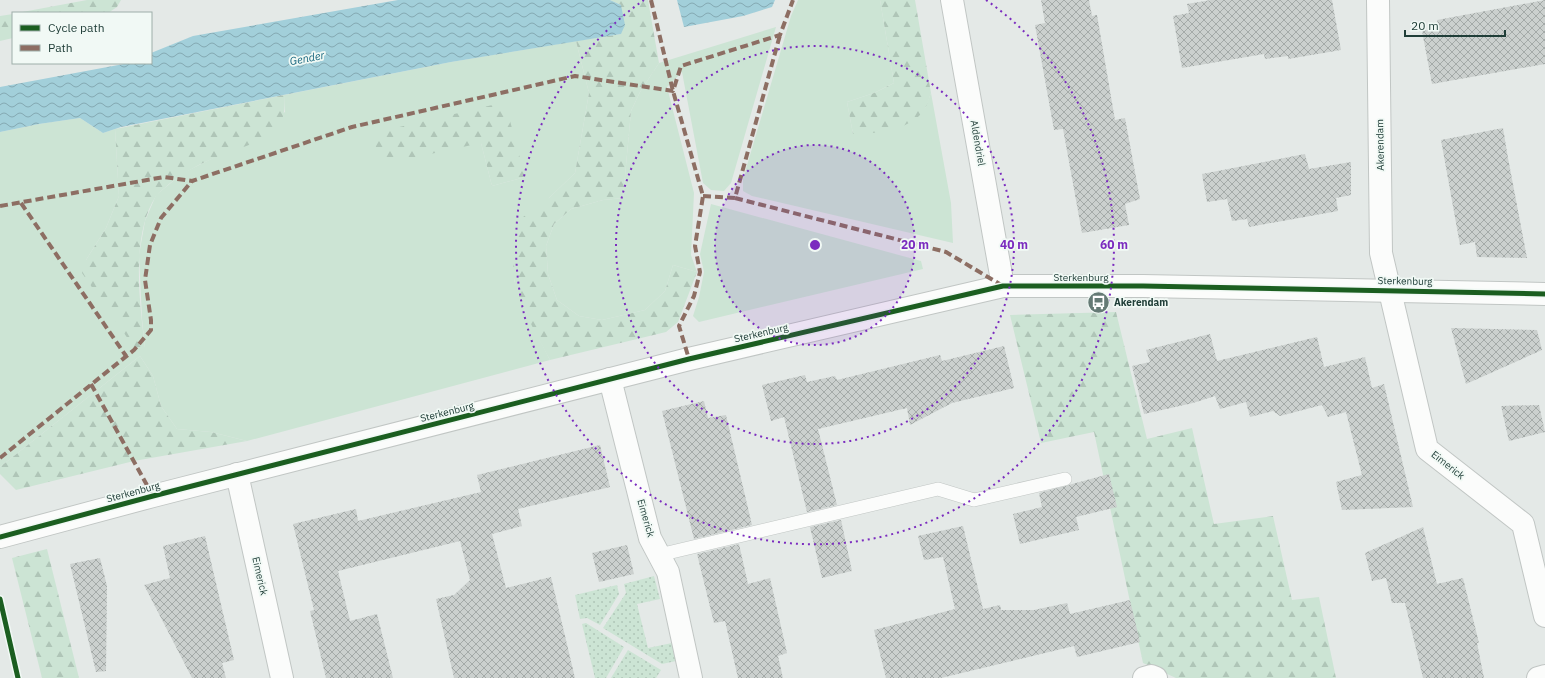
<svg xmlns="http://www.w3.org/2000/svg" width="1545" height="678" viewBox="0 0 1545 678" font-family="'IBM Plex Sans',sans-serif">
<style>
.green{fill:#cce4d4;fill-rule:evenodd}
.forest{fill:url(#forest-firs)}
.garden{fill:url(#garden-dots)}
.water{fill:url(#water-waves)}
.building{fill:url(#building-cross-hatch)}
.lines{fill:none;stroke-linecap:round;stroke-linejoin:round}
.service-casing{stroke:#c1c6c4;stroke-width:14}
.minor-casing{stroke:#c1c6c4;stroke-width:24}
.tertiary-casing{stroke:#c1c6c4;stroke-width:24}
.service{stroke:#fbfcfb;stroke-width:13}
.minor{stroke:#fbfcfb;stroke-width:22}
.tertiary{stroke:#fbfcfb;stroke-width:22}
.quiet{stroke:#8d6e63;stroke-width:4;stroke-dasharray:8 4;stroke-linecap:butt}
.cycleway-casing{stroke:#f1f9f5;stroke-width:8}
.cycleway{stroke:#1b5e20;stroke-width:5}
.ring{fill:none;stroke:#7b2cbf;stroke-width:2;stroke-dasharray:2 4}
.labels{text-anchor:middle;dominant-baseline:central;stroke-width:3.5;stroke-linejoin:round;paint-order:stroke}
.street-label{font-size:10px;fill:#203e38;stroke:#f1f9f5}
.poi-label{font-size:10px;font-weight:bold;fill:#203e38;stroke:#f1f9f5;text-anchor:start}
.water-label{font-size:11px;font-style:italic;fill:#17667e;stroke:#f1f9f5}
.centre{fill:#7b2cbf;stroke:#f1f9f5;stroke-width:2}
.ring-label{font-size:12px;text-anchor:middle;font-weight:bold;fill:#7b2cbf;stroke:#f1f9f5;stroke-width:3.5;stroke-linejoin:round;paint-order:stroke}
</style>
<defs>
<pattern id="forest-firs" width="22" height="20" patternUnits="userSpaceOnUse"><rect width="22" height="20" fill="#cce4d4"/><path d="M5 1l3.5 6h-7zM16 11l3.5 6h-7z" fill="#afc5b7"/></pattern>
<pattern id="garden-dots" width="8" height="8" patternUnits="userSpaceOnUse"><rect width="8" height="8" fill="#cce4d4"/><path d="M2 2h.1M6 6h.1" fill="none" stroke="#afc5b7" stroke-width="1.8" stroke-linecap="round"/></pattern>
<pattern id="water-waves" width="16" height="10" patternUnits="userSpaceOnUse"><rect width="16" height="10" fill="#a2cfda"/><path d="M0 5q4-4 8 0t8 0" fill="none" stroke="#84a9b2"/></pattern>
<pattern id="building-cross-hatch" width="8" height="8" patternUnits="userSpaceOnUse"><rect width="8" height="8" fill="#cbd0ce"/><path d="M0 0l8 8M0 8l8-8" fill="none" stroke="#a4aaa8"/></pattern>
</defs>
<rect width="100%" height="100%" fill="#e4e9e7"/>
<g class="green">
<polygon points="798,0 880,0 894,83 874,93 847,102 853,134 925,108 931,93 951,203 953,243 752,196 743,191 743,179 791,16"/>
<polygon points="776,27 731,183 724,191 711,190 703,183 682,72 667,87 694,193 691,255 697,272 673,265 665,291 645,310 602,320 579,316 557,300 548,274 546,246 554,224 571,209 603,200 623,198 631,111 640,92 659,63"/>
<path d="M576 41 589 93 575 173 549 198 514 280 525 311 550 360 247 441 211 432 177 429 161 406 153 376 140 356 0 467V132L39 124 80 118 103 133 115 129 119 196 106 228 86 260 145 348 142 319 139 255 145 221 156 195 183 173 219 155 285 112 284 95 451 62ZM481 143 525 177 492 186Z"/>
<polygon points="711,204 921,261 923,269 699,322 693,316 699,297 704,272 700,254"/>
</g>
<g class="forest">
<polygon points="87,0 121,0 117,7 108,13 17,13"/>
<path d="M610 0H648L659 63 640 92 631 111 623 198 603 200 571 209 554 224 546 246 548 274 557 300 579 316 602 320 645 310 665 291 673 265 697 272 678 322 666 332 550 360C539 339 517 301 514 278 512 259 515 240 519 220L549 198 575 173 589 93 576 41 621 34V5Z"/>
<path d="M880 0H915L931 93C928 101 926 110 919 116 902 131 875 134 853 134L847 102 874 93 894 83Z"/>
<polygon points="13,14 13,38 0,41 0,16"/>
<path d="M284 95C285 105 285 115 280 124 269 142 237 148 219 156 201 163 184 172 169 184 165 188 159 192 156 196 130 237 140 303 145 348L140 356 153 376 161 406 177 429 211 432 247 441 134 461 16 490 0 474V467L140 356 82 273 86 260 106 228 119 196 115 129Z"/>
<polygon points="505,102 525,177 492,186 481,143 389,163 376,150 374,133"/>
<polygon points="1116,312 1147,439 1192,428 1214,524 1273,516 1292,600 1319,597 1336,678 1176,678 1143,663 1094,432 1041,443 1010,315"/>
<polygon points="47,549 79,678 42,678 12,558"/>
</g>
<g class="garden">
<polygon points="654,576 660,599 637,604 648,648 672,643 676,661 662,664 603,628 626,593 624,584"/>
<polygon points="617,585 619,594 600,625 587,618 580,619 575,595"/>
<polygon points="586,623 624,647 606,678 595,678 582,624"/>
<polygon points="628,650 661,670 656,678 611,678"/>
</g>
<g class="water">
<polygon points="398,0 610,0 621,5 625,25 621,34 451,62 121,127 103,133 80,118 39,124 0,132 0,87 129,63 151,63 151,53 193,36"/>
<polygon points="677,0 775,0 772,7 743,16 684,27"/>
</g>
<g class="building">
<polygon points="1041,0 1089,0 1092,16 1097,15 1115,120 1125,118 1140,199 1125,204 1129,225 1082,233 1063,129 1054,130 1035,25 1045,23"/>
<polygon points="1211,0 1332,0 1341,50 1288,59 1288,56 1265,59 1264,54 1182,68 1173,16 1189,13 1187,4"/>
<polygon points="1545,0 1545,64 1432,84 1422,31 1439,28 1437,20"/>
<polygon points="1503,128 1508,158 1527,258 1477,257 1475,242 1460,245 1441,140"/>
<polygon points="1305,154 1309,169 1351,162 1351,195 1336,198 1338,211 1249,227 1247,219 1232,221 1227,199 1207,202 1202,174"/>
<polygon points="1451,328 1537,330 1542,350 1466,384"/>
<polygon points="1210,334 1217,361 1317,337 1324,367 1365,357 1372,388 1384,384 1413,507 1342,510 1336,482 1362,475 1346,412 1328,417 1322,405 1280,416 1273,411 1250,417 1246,402 1220,409 1215,396 1193,403 1144,414 1132,366 1150,362 1146,350"/>
<polygon points="1004,346 1014,388 952,403 910,425 907,408 818,429 837,505 807,512 784,417 771,421 762,385 805,375 807,382 835,376 837,380 940,355 942,361"/>
<polygon points="704,401 708,418 726,415 752,525 694,539 662,411"/>
<polygon points="1539,405 1545,432 1509,441 1501,406"/>
<polygon points="600,445 610,487 518,509 522,526 492,534 506,588 551,577 575,678 454,678 436,599 454,595 470,580 460,541 338,571 350,621 377,614 393,678 326,678 310,611 314,610 293,524 356,509 358,521 481,492 477,475"/>
<polygon points="1109,474 1117,507 1076,517 1079,530 1020,544 1013,514 1042,507 1039,493"/>
<polygon points="841,520 852,571 822,578 810,527"/>
<polygon points="963,526 983,609 1000,605 1001,610 1034,610 1067,603 1070,614 1130,600 1140,642 1077,657 1074,646 941,678 886,678 874,630 955,609 943,557 924,560 918,536"/>
<polygon points="1423,527 1437,584 1463,578 1479,643 1477,643 1484,678 1423,678 1405,603 1392,603 1386,578 1372,581 1365,553"/>
<polygon points="205,536 234,660 222,663 226,678 192,678 144,585 170,578 163,546"/>
<polygon points="739,544 748,584 770,578 787,653 778,656 783,678 738,678 725,621 714,623 697,554"/>
<polygon points="627,545 634,574 599,582 592,553"/>
<polygon points="100,558 107,586 106,671 96,672 70,564"/>
</g>
<g class="lines">
<defs>
<polyline id="service" points="659,555 938,489 974,500 1065,479"/>
<g id="minor">
<polyline points="1378,0 1381,253 1427,449 1523,524 1545,616"/>
<polyline points="610,379 650,538 668,572 691,678"/>
<polyline points="237,474 282,678"/>
<polyline points="1144,678 1151,676 1156,678"/>
<polyline points="1538,678 1545,676"/>
</g>
<g id="tertiary">
<polyline points="952,0 1003,286"/>
<polyline points="0,537 153,496 689,359 1003,286 1143,286 1545,294"/>
</g>
</defs>
<use href="#service" class="service-casing"/>
<use href="#minor" class="minor-casing"/>
<use href="#tertiary" class="tertiary-casing"/>
<use href="#service" class="service"/>
<use href="#minor" class="minor"/>
<use href="#tertiary" class="tertiary"/>
<g class="quiet">
<polyline points="651,0 673,91 703,196 695,246 700,272 694,296 679,326 689,359"/>
<polyline points="703,196 735,198 780,35"/>
<polyline points="735,198 946,252 1003,286"/>
<polyline points="21,203 126,356"/>
<polyline points="0,206 164,177 192,181 352,127 575,76 673,91 681,66 780,35 793,0"/>
<polyline points="91,384 153,496"/>
<polyline points="0,458 134,350 151,330 151,320 145,280 150,245 161,218 192,181"/>
</g>
<defs>
<g id="cycleway">
<polyline points="0,537 153,496 689,359 1003,286 1143,286 1545,294"/>
<polyline points="0,599 18,678"/>
</g>
</defs>
<use href="#cycleway" class="cycleway-casing"/>
<use href="#cycleway" class="cycleway"/>
</g>
<circle cx="815" cy="245" r="100" fill="#7b2cbf" fill-opacity=".12"/>
<g class="ring">
<circle cx="815" cy="245" r="100"/>
<circle cx="815" cy="245" r="199"/>
<path d="M986 0A299 299 0 1 1 644 0"/>
</g>
<defs>
<symbol id="bus-disc" viewBox="-11 -11 22 22"><circle r="9.5" fill="#657a75" stroke="#f1f9f5"/><path d="M-5-6H5V4H4V6H2V4H-2V6H-4V4H-5ZM-3.5-4V0h7V-4ZM-3.5 1.2v1.5H-2V1.2ZM2 1.2v1.5H3.5V1.2Z" fill="#fff"/></symbol>
</defs>
<g fill-rule="evenodd">
<use href="#bus-disc" x="1086" y="290" width="25" height="25"/>
</g>
<g class="labels">
<g class="street-label">
<text transform="translate(978 143) rotate(80)">Aldendriel</text>
<text transform="translate(1380 145) rotate(-91)">Akerendam</text>
<text x="1081" y="277">Sterkenburg</text>
<text transform="translate(1405 281) rotate(1)">Sterkenburg</text>
<text transform="translate(761 333) rotate(-13)">Sterkenburg</text>
<text transform="translate(447 412) rotate(-14)">Sterkenburg</text>
<text transform="translate(1448 465) rotate(38)">Eimerick</text>
<text transform="translate(133 492) rotate(-15)">Sterkenburg</text>
<text transform="translate(646 518) rotate(74)">Eimerick</text>
<text transform="translate(260 576) rotate(77)">Eimerick</text>
</g>
<g class="poi-label">
<text x="1114" y="302">Akerendam</text>
</g>
<g class="water-label">
<text transform="translate(307 58) rotate(-11)">Gender</text>
</g>
</g>
<circle cx="815" cy="245" r="6" class="centre"/>
<g class="ring-label">
<text x="915" y="249">20 m</text>
<text x="1014" y="249">40 m</text>
<text x="1114" y="249">60 m</text>
</g>
<rect x="12" y="12" width="140" height="52" fill="#f1f9f5" stroke="#9daea9"/>
<rect x="20" y="25" width="20" height="6" fill="#1b5e20" stroke="#9daea9"/>
<text x="48" y="32" font-size="12" fill="#203e38">Cycle path</text>
<rect x="20" y="45" width="20" height="6" fill="#8d6e63" stroke="#9daea9"/>
<text x="48" y="52" font-size="12" fill="#203e38">Path</text>
<path d="M1405 30v6h100v-6" fill="none" stroke="#203e38" stroke-width="2"/>
<text x="1411" y="30" font-size="12" fill="#203e38" stroke="#f1f9f5" stroke-width="3" paint-order="stroke">20 m</text>
</svg>
